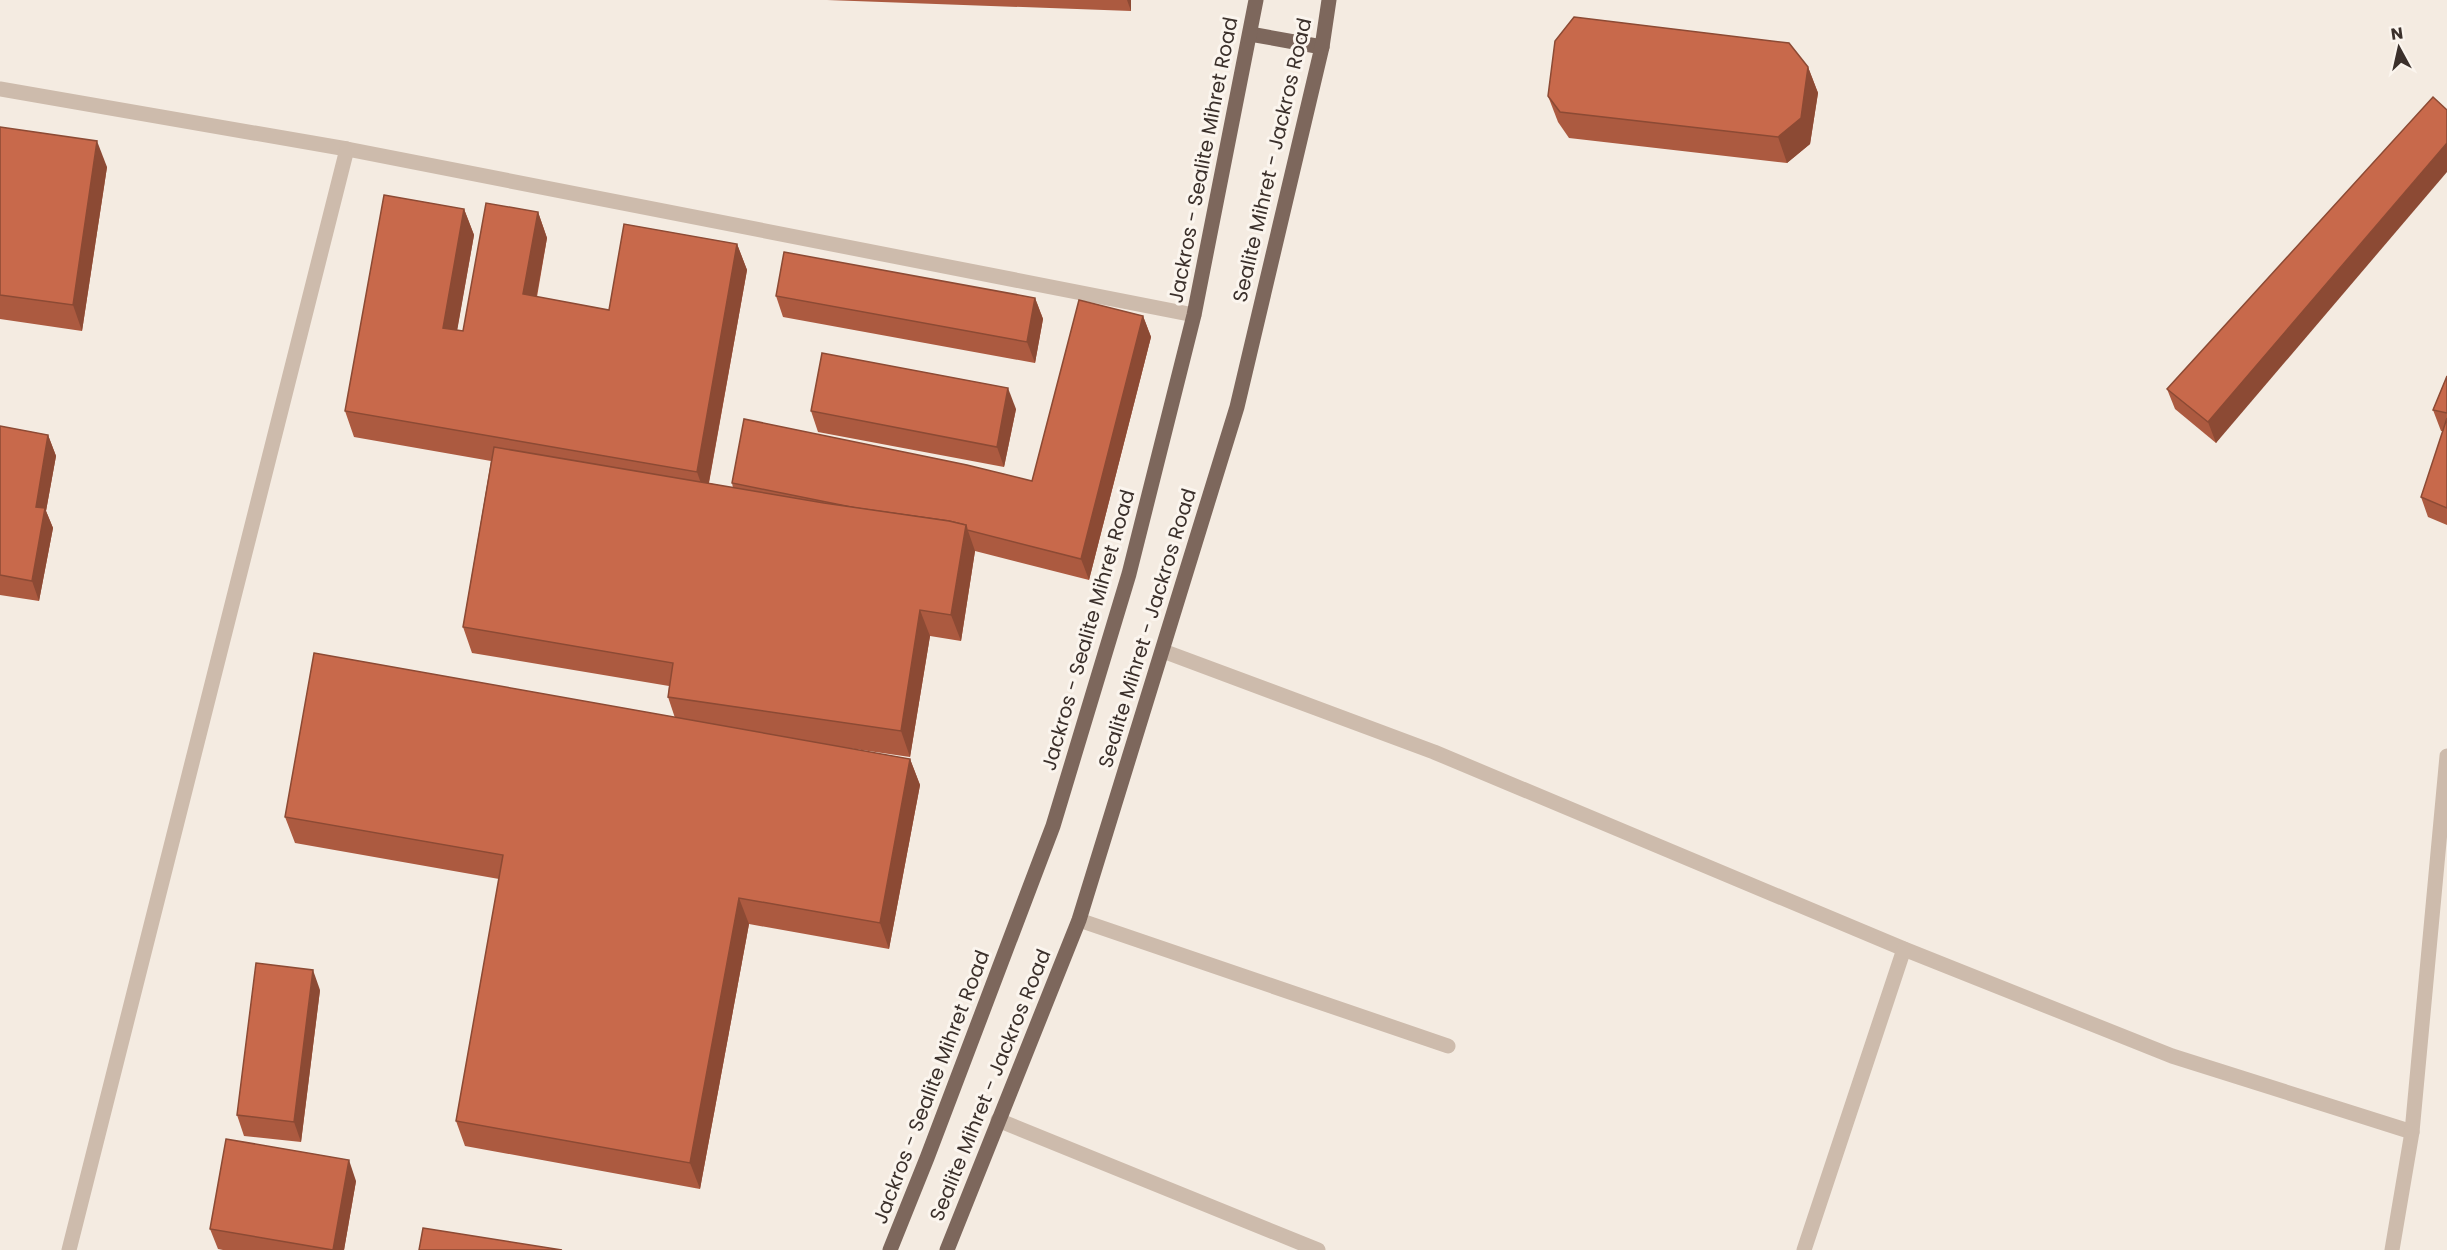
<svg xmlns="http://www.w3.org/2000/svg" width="2447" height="1250" viewBox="0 0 2447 1250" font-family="Poppins,sans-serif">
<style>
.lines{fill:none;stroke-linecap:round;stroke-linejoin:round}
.minor{stroke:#cdbbac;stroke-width:15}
.primary{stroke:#7d675c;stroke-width:15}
.wall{fill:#ac5a40}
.shaded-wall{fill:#8c4a34}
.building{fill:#c8694b;stroke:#8c4a34;stroke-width:1.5}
.labels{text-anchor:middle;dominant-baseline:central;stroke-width:6;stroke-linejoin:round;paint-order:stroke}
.street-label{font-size:20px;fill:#3b302b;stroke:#fbf5ee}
</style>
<rect width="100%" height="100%" fill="#f4ebe1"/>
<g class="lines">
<g class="minor">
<polyline points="0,89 347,149 1194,315"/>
<polyline points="1163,651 1434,752 1904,949 2172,1056 2412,1132"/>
<polyline points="1079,920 1448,1046"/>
<polyline points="998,1120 1318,1250"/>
<polyline points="69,1250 347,149"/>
<polyline points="1804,1250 1904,949"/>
<polyline points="2392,1250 2412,1132 2447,756"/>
</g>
<g class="primary">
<polyline points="1250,34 1322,47"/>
<polyline points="890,1250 927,1158 1053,826 1129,574 1194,315 1256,0"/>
<polyline points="947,1250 1079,920 1237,407 1322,47 1329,0"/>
</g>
</g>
<g class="wall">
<polygon points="827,0 1131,0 1131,11"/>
<polygon points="1808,67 1818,93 1810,144 1787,163 1569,138 1558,122 1548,96"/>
<polygon points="2447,110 2216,443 2175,409 2167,389"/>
<polygon points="0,127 107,167 82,331 0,319"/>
<polygon points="464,209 474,235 457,330 463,331 538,212 547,238 537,297 609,310 737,244 747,270 709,483 733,488 732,483 1032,481 1143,316 1151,337 1089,580 975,551 961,641 930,636 910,757 834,746 910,759 920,785 889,949 749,924 700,1189 465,1146 456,1121 499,879 295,843 285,817 675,718 668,697 669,686 472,653 463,627 491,461 354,437 345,411"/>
<polygon points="776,296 1035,298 1043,319 1035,363 783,317"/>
<polygon points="2447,376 2447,525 2428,517 2421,497 2443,431 2441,431 2433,410"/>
<polygon points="1016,409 1004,467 818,432 811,411"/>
<polygon points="0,426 48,435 56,456 46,511 53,528 39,601 0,595"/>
<polygon points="320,990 301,1142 244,1136 237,1115"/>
<polygon points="356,1181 344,1250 223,1250 218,1249 210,1229"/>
</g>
<g class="shaded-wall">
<polygon points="1127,0 1131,0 1131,11"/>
<polygon points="1808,67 1818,93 1810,144 1787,163 1778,137"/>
<polygon points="97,141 107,167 82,331 73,305"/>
<polygon points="2447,143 2447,172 2216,443 2208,422"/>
<polygon points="464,209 474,235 453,354 443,328"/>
<polygon points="538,212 547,238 532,320 523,294"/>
<polygon points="737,244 747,270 706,498 697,472"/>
<polygon points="1035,298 1043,319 1035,363 1027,342"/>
<polygon points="1143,316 1151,337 1089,580 1081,559"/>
<polygon points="1008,388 1016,409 1004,467 997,447"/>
<polygon points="48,435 56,456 46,511 53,528 39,601 32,581 36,507"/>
<polygon points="966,525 975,551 961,641 951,615"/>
<polygon points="920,610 930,636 910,757 901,731"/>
<polygon points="910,759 920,785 889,949 880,923"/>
<polygon points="739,898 749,924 700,1189 690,1163"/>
<polygon points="313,970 320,990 301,1142 294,1122"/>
<polygon points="349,1160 356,1181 344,1250 333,1250"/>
</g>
<g class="building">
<polygon points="1574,17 1789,43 1808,67 1801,118 1778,137 1560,112 1548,96 1555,41"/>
<polygon points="2433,97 2447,110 2447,143 2208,422 2167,389"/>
<polygon points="0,127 97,141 73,305 0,295"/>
<polygon points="384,195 464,209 443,328 463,331 486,203 538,212 523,294 609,310 624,224 737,244 697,472 345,411"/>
<polygon points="784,252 1035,298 1027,342 776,296"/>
<polygon points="1079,300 1143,316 1081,559 967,530 966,525 949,521 856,508 732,483 744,419 967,465 1032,481"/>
<polygon points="822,353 1008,388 997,447 811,411"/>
<polygon points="2447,376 2447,413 2433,410"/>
<polygon points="2447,418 2447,508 2421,497"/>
<polygon points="0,426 48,435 36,507 45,508 32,581 0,575"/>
<polygon points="494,447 824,503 949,521 966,525 951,615 920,610 901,731 668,697 673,663 463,627"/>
<polygon points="314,653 910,759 880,923 739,898 690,1163 456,1121 503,855 285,817"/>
<polygon points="256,963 313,970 294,1122 237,1115"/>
<polygon points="226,1139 349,1160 333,1250 210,1229"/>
<polygon points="423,1228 562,1250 419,1250"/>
</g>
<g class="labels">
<g class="street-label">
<text transform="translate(1203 160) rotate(-79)">Jackros - Sealite Mihret Road</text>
<text transform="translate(1272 160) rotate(-77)">Sealite Mihret - Jackros Road</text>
<text transform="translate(1147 628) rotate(-73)">Sealite Mihret - Jackros Road</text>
<text transform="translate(1088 630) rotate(-74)">Jackros - Sealite Mihret Road</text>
<text transform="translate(990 1085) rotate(-68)">Sealite Mihret - Jackros Road</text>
<text transform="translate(931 1087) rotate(-69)">Jackros - Sealite Mihret Road</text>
</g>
</g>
<g transform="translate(2399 48) rotate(352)" stroke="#fbf5ee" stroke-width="4.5" paint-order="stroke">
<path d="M0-4.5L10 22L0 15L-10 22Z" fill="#3b302b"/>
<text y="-9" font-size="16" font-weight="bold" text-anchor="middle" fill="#3b302b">N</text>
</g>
</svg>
